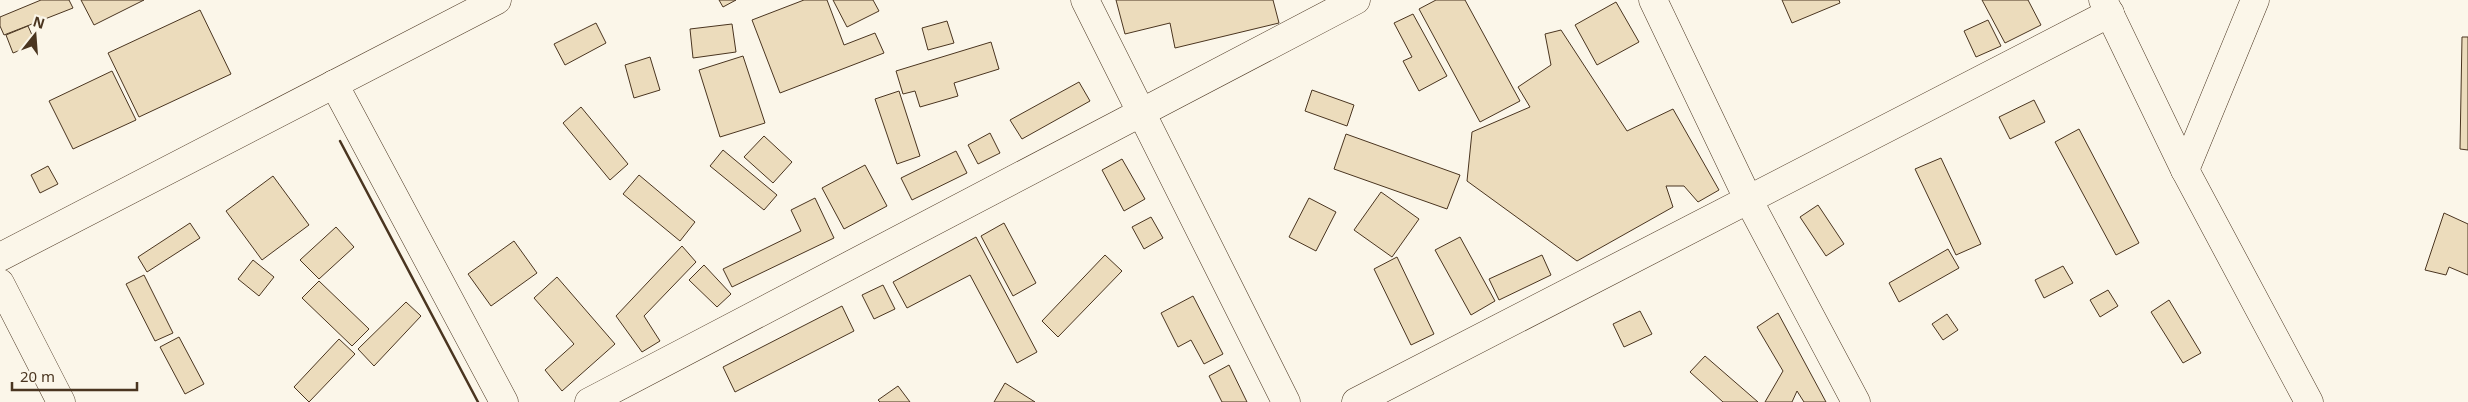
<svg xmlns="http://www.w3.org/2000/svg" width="2468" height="402" viewBox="0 0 2468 402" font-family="'Noto Sans',sans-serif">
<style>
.building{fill:#ecdcbc;stroke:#4a3520}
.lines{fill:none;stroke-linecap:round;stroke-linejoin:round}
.street-casing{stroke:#4a3520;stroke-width:29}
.secondary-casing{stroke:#4a3520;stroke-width:29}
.street{stroke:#fbf6e9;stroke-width:28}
.secondary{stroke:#fbf6e9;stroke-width:28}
.wall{stroke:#4a3520;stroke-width:2.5}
</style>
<rect width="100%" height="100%" fill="#fbf6e9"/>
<g class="building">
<polygon points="41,0 69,0 73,8 4,35 0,26 0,17"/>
<polygon points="81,0 144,0 94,25"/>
<polygon points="719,0 736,0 723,7"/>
<polygon points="804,0 827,0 844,45 875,33 884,53 780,93 752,20"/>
<polygon points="833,0 873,0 879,11 847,27"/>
<polygon points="1116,0 1273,0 1279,23 1175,48 1170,23 1125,34"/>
<polygon points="1436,0 1465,0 1520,101 1480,122 1419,9"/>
<polygon points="1782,0 1839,0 1840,3 1792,23"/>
<polygon points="1982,0 2028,0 2041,25 2005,43"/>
<polygon points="1616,2 1639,42 1597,65 1575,25"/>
<polygon points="200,10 231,74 139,117 108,53"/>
<polygon points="1413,14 1447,76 1419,91 1403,61 1412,57 1394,23"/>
<polygon points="1988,20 2001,46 1976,57 1964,31"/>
<polygon points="947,21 954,43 928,50 922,28"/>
<polygon points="596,23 606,43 565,65 554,44"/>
<polygon points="732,24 736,52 693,58 690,29"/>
<polygon points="28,26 36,44 13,53 6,35"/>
<polygon points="1561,30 1627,131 1673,109 1719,190 1698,202 1684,186 1666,186 1673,207 1577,261 1467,181 1472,132 1530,107 1518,87 1551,65 1545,34"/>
<polygon points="2462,37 2468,37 2468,150 2460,149"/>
<polygon points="991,42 999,69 954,83 958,96 920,107 915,91 903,94 896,71"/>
<polygon points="743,56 765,123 720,137 699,70"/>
<polygon points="650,57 660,90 634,98 625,65"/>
<polygon points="112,71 136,120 73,149 49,101"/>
<polygon points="1079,82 1090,101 1022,139 1010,120"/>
<polygon points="1312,90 1354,105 1347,126 1305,111"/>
<polygon points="899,91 920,156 897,164 875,99"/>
<polygon points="2034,100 2045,122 2010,139 1999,117"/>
<polygon points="581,107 628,164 610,180 563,123"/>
<polygon points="2079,129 2139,243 2116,255 2055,142"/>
<polygon points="990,133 1000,153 978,164 968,145"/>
<polygon points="1346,134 1460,175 1447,209 1334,169"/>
<polygon points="764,136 792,162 773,183 744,157"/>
<polygon points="723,150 777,195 764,210 710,166"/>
<polygon points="956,151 967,173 912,200 901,178"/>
<polygon points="1941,158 1981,244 1956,255 1915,169"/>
<polygon points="1122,159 1145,199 1124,211 1102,170"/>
<polygon points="865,165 887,206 844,229 822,188"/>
<polygon points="48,166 58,184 40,193 31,175"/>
<polygon points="639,175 695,222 680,241 623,194"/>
<polygon points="273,176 309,225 262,260 226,211"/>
<polygon points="1381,192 1419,219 1392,257 1354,230"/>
<polygon points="815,198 834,238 732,287 723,269 801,231 791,210"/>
<polygon points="1309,198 1336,212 1316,251 1289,237"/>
<polygon points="1818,205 1844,244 1826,256 1800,217"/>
<polygon points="2444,213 2468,224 2468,275 2449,267 2446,275 2425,270"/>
<polygon points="1151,217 1163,238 1144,249 1132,227"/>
<polygon points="190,223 200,238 147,272 138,257"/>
<polygon points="1004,223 1036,283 1013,296 981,236"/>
<polygon points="336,227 354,247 319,279 300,260"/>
<polygon points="976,237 1037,352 1017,363 970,275 907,308 893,282"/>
<polygon points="1460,237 1495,301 1471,315 1435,250"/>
<polygon points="514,241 537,273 491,306 468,274"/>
<polygon points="682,246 696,262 644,316 660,341 642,352 616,316"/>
<polygon points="1948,249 1959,268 1899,302 1889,283"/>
<polygon points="1105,255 1122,271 1058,337 1042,321"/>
<polygon points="1542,255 1551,275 1499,300 1489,279"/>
<polygon points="1397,257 1434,334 1411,345 1374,269"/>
<polygon points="253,260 274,277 259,296 238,279"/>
<polygon points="704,265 731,294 717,307 689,280"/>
<polygon points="2063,266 2073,283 2044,298 2035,280"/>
<polygon points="144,275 173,333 155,341 126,284"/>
<polygon points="557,277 615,344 562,391 545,370 574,344 534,298"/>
<polygon points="319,281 369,329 352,346 302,298"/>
<polygon points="883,285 895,309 874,319 862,295"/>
<polygon points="2108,290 2118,306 2100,317 2090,300"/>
<polygon points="1193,296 1223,354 1204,364 1191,340 1178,347 1161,313"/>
<polygon points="2169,300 2201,353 2183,363 2151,312"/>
<polygon points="406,302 421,316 374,366 358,349"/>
<polygon points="842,306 854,331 735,392 723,367"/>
<polygon points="1640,311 1652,334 1624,347 1613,324"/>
<polygon points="1778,313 1826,402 1804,402 1797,391 1792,402 1765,402 1783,371 1757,327"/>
<polygon points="1947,314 1958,330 1943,340 1932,324"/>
<polygon points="179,337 204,384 185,394 160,347"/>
<polygon points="339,339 355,354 309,402 294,387"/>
<polygon points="1705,356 1758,402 1723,402 1690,372"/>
<polygon points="1229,365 1247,402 1222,402 1209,376"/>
<polygon points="1005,383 1035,402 994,402"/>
<polygon points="898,386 910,402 880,402 878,400"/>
</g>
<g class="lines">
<defs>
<g id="street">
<polyline points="1085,0 1286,402"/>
<polyline points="1653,0 1749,201 1856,402"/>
<polyline points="334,84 504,402"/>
<polyline points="2185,170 2255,0"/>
<polyline points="0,257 497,0"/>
<polyline points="589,402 1356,0"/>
<polyline points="1356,402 2110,13"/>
</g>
<g id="secondary">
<polyline points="2103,0 2185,170 2309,402"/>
<polyline points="0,283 61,402"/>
</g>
</defs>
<use href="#street" class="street-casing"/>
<use href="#secondary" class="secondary-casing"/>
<use href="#street" class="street"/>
<use href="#secondary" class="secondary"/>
<polyline class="wall" points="340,141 478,402"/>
</g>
<g transform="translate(35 35) rotate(17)" stroke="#fbf6e9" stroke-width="4" paint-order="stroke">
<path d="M0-4L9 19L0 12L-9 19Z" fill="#4a3520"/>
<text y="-8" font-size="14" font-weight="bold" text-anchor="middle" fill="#4a3520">N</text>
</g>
<path d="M12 382v8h125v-8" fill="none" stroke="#4a3520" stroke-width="2.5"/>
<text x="20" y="382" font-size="15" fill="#4a3520" stroke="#fbf6e9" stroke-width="4" paint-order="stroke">20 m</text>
</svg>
